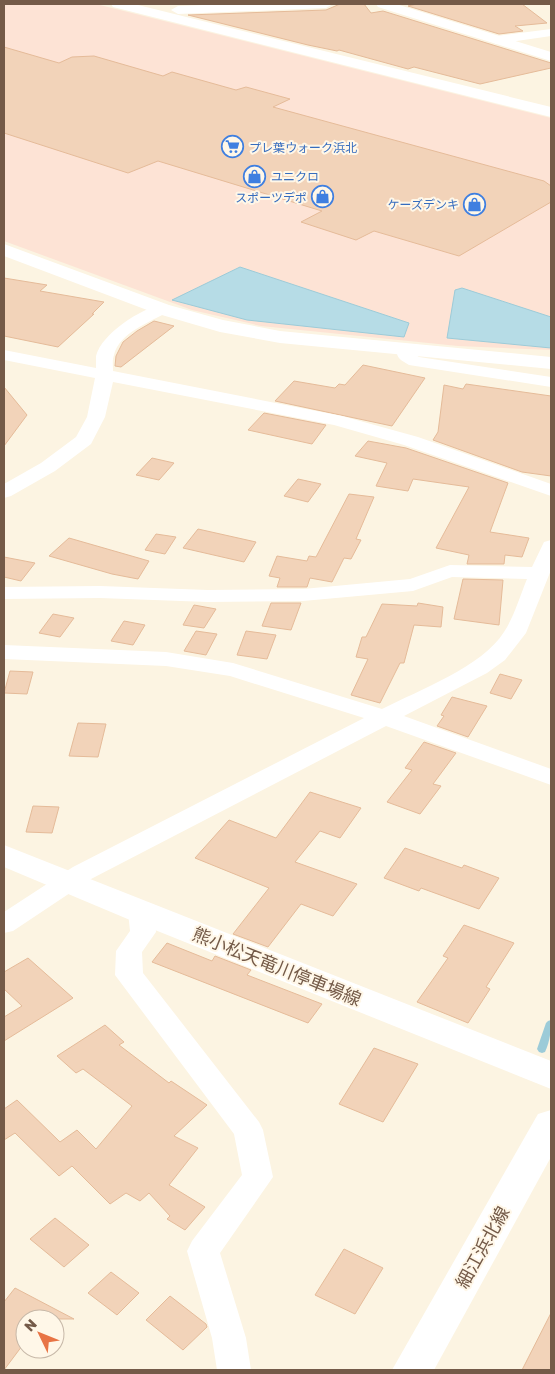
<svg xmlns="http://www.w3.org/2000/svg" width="555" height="1374" viewBox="0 0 555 1374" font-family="'Golos Text','Noto Sans JP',sans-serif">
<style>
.commercial{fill:#fde3d5}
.water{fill:#b6dce6;stroke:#9ccbd8}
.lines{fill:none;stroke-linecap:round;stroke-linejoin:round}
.stream{fill:#9ccbd8;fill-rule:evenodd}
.building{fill:#f2d3b9;stroke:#e5bb99}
.street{fill:#fff;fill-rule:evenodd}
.secondary{fill:#fff;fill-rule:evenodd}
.labels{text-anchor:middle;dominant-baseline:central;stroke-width:4;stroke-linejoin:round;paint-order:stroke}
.far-shop-label{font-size:12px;fill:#366cbe;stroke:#fff7e8;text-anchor:start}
.near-street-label{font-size:18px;fill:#745a48;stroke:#fff7e8}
</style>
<rect width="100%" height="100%" fill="#fcf4e2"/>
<polygon class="commercial" points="4,4 96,4 551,118 551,350 458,346 261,326 192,310 4,241"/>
<g class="water">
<polygon points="240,267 409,323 404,337 247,320 172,300"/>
<polygon points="462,288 551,317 551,348 447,338 455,290"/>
</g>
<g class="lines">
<path class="stream" d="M551 1020C551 1031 550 1041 545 1052L542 1053 539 1052 537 1049 546 1023 548 1021Z"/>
</g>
<g class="building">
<polygon points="340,4 364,4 371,13 383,11 551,63 551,68 480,84 414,67 408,69 339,50 337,51 308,45 188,15 326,10"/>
<polygon points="417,4 522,4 547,23 515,26 523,31 499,34 408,6"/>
<polygon points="4,47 59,63 72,57 94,56 163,76 172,72 236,90 246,87 290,99 273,107 544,181 551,186 551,202 459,256 374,231 356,240 301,222 322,211 158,161 128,173 4,133"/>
<polygon points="4,278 47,285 40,291 104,302 92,314 94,314 58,347 4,336"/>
<polygon points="154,321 174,326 121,367 115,366 116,356 123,342 137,331"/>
<polygon points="363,365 425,378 392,426 275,401 294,381 335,388 339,384 345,385"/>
<polygon points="466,384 551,396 551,476 522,472 433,440 438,432 444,385 463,389"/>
<polygon points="4,387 27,415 4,446"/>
<polygon points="264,413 326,425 312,444 248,430"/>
<polygon points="368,441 406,448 508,483 490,532 529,538 522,557 505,555 504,564 467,564 469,555 436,548 469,487 413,479 408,491 376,486 387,463 355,456"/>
<polygon points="152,458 174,463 159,480 136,475"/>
<polygon points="298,479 321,484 308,502 284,496"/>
<polygon points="349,494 374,497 356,539 361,540 351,559 344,558 332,582 310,578 307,587 277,587 280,578 269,576 277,556 307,561 309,556 316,557"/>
<polygon points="198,529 256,542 244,562 183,548"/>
<polygon points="156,534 176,537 165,554 145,550"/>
<polygon points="69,538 149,561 138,579 112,574 49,556"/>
<polygon points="4,557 35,563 21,581 4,577"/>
<polygon points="463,579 503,580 499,625 454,619"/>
<polygon points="271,603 301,603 291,630 262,626"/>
<polygon points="418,603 443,607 441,627 414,625 404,663 400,663 380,703 351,695 368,659 356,657 362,637 366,637 382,604 417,606"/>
<polygon points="194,605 216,609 204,628 183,625"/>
<polygon points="53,614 74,618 60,637 39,633"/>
<polygon points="124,621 145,625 133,645 111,641"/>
<polygon points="196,631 217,634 206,655 184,651"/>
<polygon points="246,631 276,635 267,659 237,655"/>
<polygon points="10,671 33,672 27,694 4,693"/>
<polygon points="500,674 522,680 511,699 490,693"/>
<polygon points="452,697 487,706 468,737 437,726 444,716 441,715"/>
<polygon points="78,723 106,724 98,757 69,756"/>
<polygon points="424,742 456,753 433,784 441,786 420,814 387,802 412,770 405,768"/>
<polygon points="310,792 361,808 340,838 320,831 295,862 357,884 333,916 301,904 268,947 233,934 269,888 195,858 229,820 276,838"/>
<polygon points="33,806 59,807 52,833 26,832"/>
<polygon points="405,848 462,868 464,865 499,878 479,909 421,888 419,891 384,878"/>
<polygon points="464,925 514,943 486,987 490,989 468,1023 417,1002 448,958 443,956"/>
<polygon points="167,943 212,961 215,956 251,970 247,975 322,1004 308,1023 152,962"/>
<polygon points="28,958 73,998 4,1041 4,1017 22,1006 4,989 4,972"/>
<polygon points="105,1025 124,1042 119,1045 169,1083 171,1081 207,1105 174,1136 198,1148 169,1185 205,1207 185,1230 167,1219 170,1216 149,1193 140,1201 126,1193 110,1204 72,1166 59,1176 15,1133 4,1140 4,1109 17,1100 60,1142 77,1130 96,1149 132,1106 83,1069 76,1073 57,1056"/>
<polygon points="374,1048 418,1064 383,1122 339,1104"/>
<polygon points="55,1218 89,1245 64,1267 30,1239"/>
<polygon points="344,1249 383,1268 355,1314 315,1295"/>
<polygon points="111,1272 139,1293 117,1315 88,1293"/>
<polygon points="15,1288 74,1319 25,1319 25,1342 4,1370 4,1302"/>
<polygon points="170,1296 206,1324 207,1327 183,1350 146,1320"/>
<polygon points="551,1313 551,1370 522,1370"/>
</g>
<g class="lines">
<g class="street">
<polygon points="551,29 551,36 496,44 490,40 496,36"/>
<path d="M162 304 168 306 170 309 168 312C150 322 119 333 114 355 112 360 113 366 113 371L342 416 418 437 551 484V496L404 445 334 425 113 382 105 417 91 444 55 471 11 496 4 498V484L41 463 76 437 87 417 95 378 4 360V350L96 368C96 364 96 360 96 356 102 333 141 309 162 304Z"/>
<path d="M404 344 410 345 413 353 419 357 551 377V387L409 365C401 360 397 359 396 349L398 345Z"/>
<path d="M551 540V570L526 633 505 660 487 673 404 716 551 769V785L386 726 91 879 13 931 4 933V912L73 867 364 718 230 676 166 666 4 659V645L166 652 233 663 382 709C419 690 482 667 504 632 514 617 520 596 527 579L452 577 413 591 303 601 208 602 100 598 4 599V587L100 586 208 590 303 589 410 579 450 565 532 567 544 542Z"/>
<polygon points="141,903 150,906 154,912 156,932 142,952 143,973 259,1122 263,1130 273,1177 220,1253 246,1338 251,1370 217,1370 212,1338 187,1251 192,1241 242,1175 234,1134 115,975 116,951 130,931 128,912 132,906"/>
</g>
<g class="secondary">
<polygon points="111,4 134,4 551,107 551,117 113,7"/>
<polygon points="229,4 333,4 326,8 178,14 171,10 178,6"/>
<polygon points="376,4 396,4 551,52 551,61 378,7"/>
<polygon points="4,244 169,305 223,320 280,331 551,357 551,369 280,343 220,332 155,313 4,256"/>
<polygon points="4,845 551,1061 551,1089 130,920 4,867"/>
<polygon points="551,1110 551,1157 434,1370 392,1370 538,1114"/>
</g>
</g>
<defs>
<symbol id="supermarket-ring" viewBox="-11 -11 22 22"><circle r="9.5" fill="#fff7e8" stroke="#3f7fe0" stroke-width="1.5"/><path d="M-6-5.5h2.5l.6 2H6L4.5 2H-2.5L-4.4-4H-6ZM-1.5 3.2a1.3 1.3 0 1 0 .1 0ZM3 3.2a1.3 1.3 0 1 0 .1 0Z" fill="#3f7fe0"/></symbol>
<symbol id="shop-ring" viewBox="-11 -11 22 22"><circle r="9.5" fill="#fff7e8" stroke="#3f7fe0" stroke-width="1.5"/><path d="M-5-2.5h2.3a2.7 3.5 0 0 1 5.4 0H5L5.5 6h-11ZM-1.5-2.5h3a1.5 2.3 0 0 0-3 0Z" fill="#3f7fe0"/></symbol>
</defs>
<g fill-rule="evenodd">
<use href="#supermarket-ring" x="220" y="134" width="25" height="25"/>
<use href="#shop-ring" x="242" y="164" width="25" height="25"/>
<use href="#shop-ring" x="310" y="184" width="25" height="25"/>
<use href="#shop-ring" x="462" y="192" width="25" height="25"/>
</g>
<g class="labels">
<g class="far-shop-label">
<text x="249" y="147">プレ葉ウォーク浜北</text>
<text x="271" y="176">ユニクロ</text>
<text x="307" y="197" text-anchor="end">スポーツデポ</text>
<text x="459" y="204" text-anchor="end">ケーズデンキ</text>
</g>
<g class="near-street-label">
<text transform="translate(277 966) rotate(22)">熊小松天竜川停車場線</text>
<text transform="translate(482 1247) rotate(-61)">細江浜北線</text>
</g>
</g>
<rect width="555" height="1374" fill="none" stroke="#745a48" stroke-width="10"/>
<g transform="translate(40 1334) rotate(313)"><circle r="24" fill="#fff7e8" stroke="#c7b8a8"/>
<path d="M0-4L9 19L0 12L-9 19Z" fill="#e87445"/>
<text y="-8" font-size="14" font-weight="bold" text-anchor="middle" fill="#745a48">N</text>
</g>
</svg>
